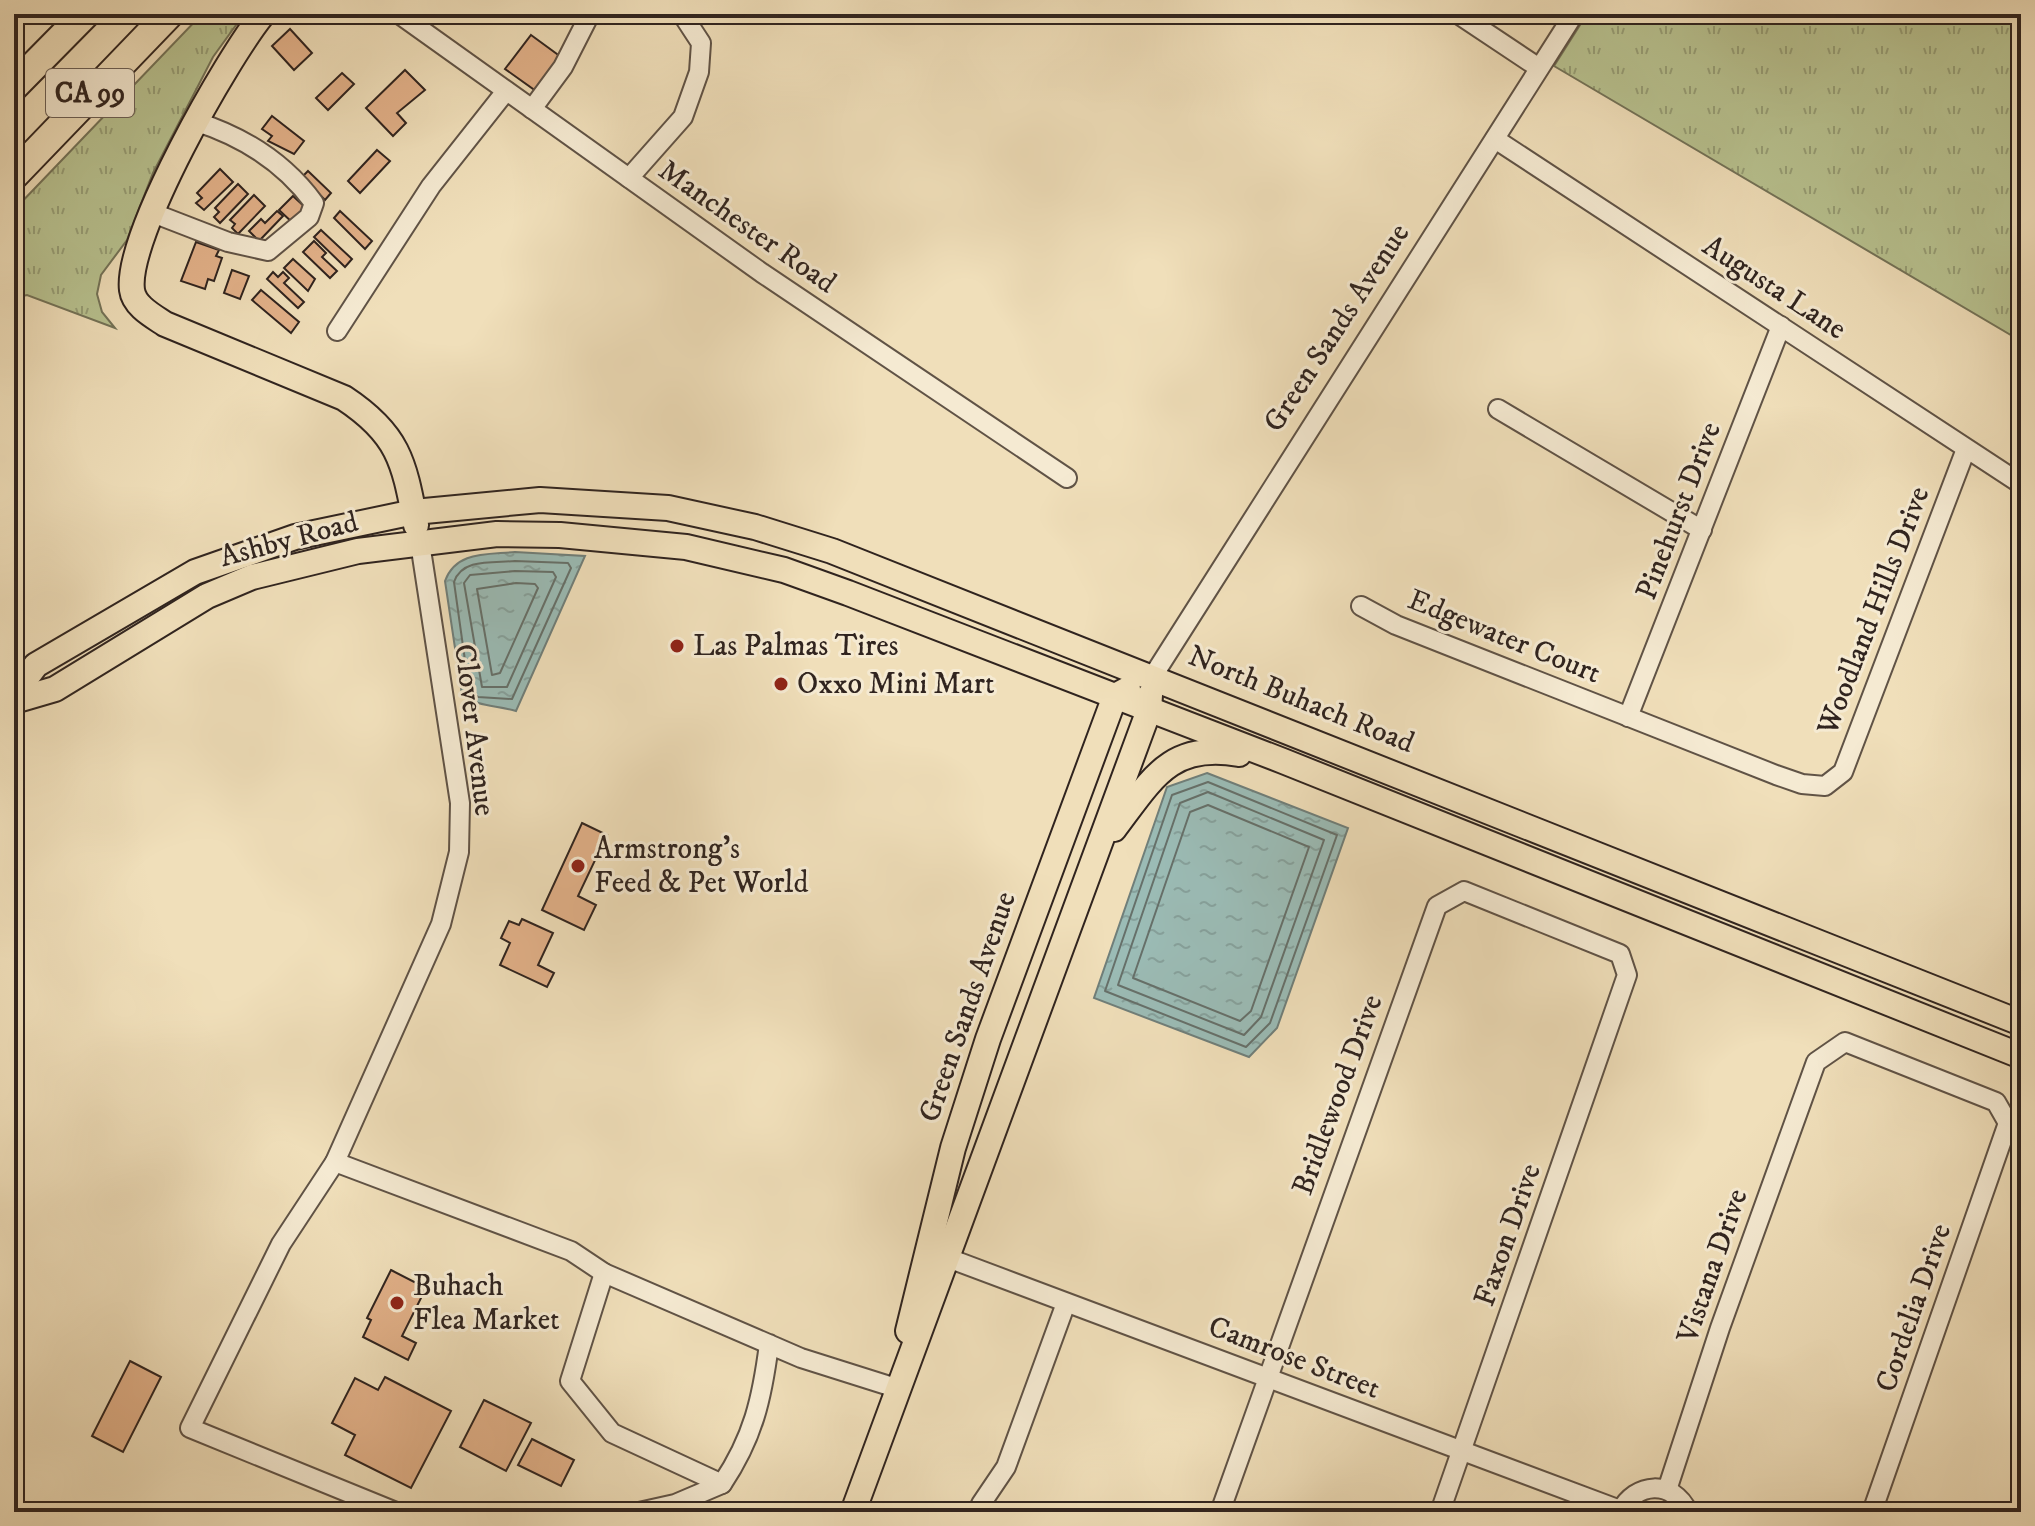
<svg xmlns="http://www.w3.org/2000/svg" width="2035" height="1526" viewBox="0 0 2035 1526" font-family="'IM FELL DW Pica',serif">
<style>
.grass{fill:url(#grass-tufts);stroke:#747358;stroke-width:2}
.water{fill:url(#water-ripples);stroke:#707f7a;stroke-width:2}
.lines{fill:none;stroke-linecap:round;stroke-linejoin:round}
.shore{stroke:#66706a;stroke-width:2}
.building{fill:#e2b189;stroke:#30241f;stroke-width:2}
.minor-casing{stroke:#605346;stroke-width:22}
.major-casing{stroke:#30241f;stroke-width:28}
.highway-casing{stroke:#30241f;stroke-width:32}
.minor{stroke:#f5ead2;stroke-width:18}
.major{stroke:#f0dfba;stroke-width:24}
.highway{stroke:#f0dfba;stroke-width:28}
.poi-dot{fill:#8f2418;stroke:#f5ead2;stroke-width:3}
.labels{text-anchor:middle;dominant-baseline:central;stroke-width:6;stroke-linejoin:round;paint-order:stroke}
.shield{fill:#f5ead2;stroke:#6b5f55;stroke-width:2}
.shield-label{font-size:28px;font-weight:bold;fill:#30241f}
.street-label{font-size:30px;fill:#30241f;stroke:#f5ead2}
.poi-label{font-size:30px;fill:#30241f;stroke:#f5ead2;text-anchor:start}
</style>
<defs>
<pattern id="grass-tufts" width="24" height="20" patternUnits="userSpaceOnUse" patternTransform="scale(2)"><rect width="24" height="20" fill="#b8c290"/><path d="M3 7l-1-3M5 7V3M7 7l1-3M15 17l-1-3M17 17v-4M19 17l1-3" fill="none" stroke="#969d75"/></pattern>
<pattern id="water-ripples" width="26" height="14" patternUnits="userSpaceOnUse" patternTransform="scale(2)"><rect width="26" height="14" fill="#9bbcb6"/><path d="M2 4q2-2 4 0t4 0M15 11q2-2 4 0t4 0" fill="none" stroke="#86a19c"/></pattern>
</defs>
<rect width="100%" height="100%" fill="#f0dfba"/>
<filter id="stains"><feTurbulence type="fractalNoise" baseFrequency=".0025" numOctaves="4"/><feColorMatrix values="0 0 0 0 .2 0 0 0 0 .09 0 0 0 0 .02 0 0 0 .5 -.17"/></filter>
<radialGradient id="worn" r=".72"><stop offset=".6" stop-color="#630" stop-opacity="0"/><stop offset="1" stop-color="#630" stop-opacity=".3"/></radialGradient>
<g class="grass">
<polygon points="202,14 244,14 213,57 153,173 127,240 101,275 97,294 102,312 115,328 27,295 14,298 14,210"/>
<polygon points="1587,14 2021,14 2021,341 1554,66"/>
</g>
<g class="water">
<path d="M515 552 585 556 516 711C496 705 478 707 462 695L445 581C456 551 486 555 515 552Z"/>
<polygon points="1207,773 1348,828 1277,1028 1249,1057 1094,998 1167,787"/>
</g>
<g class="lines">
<g class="shore">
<path d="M515 561 568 563 571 568 512 699 478 697 469 689 454 582C462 558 493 563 515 561Z"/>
<polygon points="515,571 553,572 556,577 507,687 482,687 464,583 470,575"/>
<polygon points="516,583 535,584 538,588 500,673 492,675 477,589"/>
<polygon points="1208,782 1337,835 1270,1023 1246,1047 1105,991 1172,795"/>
<polygon points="1208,792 1324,840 1261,1017 1244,1035 1118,985 1180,803"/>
<polygon points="1208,805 1309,847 1251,1011 1240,1021 1133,978 1190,812"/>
</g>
</g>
<g class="building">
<polygon points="290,29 312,53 294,70 272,46"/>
<polygon points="531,35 561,57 536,91 505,69"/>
<polygon points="405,70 425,90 397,113 406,123 393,136 366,108"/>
<polygon points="342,73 354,84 328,110 316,98"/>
<polygon points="272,116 304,141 294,154 268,141 272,136 262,129"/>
<polygon points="377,150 390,161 360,193 348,181"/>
<polygon points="220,169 233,182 204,210 196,203 202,198 197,193"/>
<polygon points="308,171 331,193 325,200 302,177"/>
<polygon points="238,184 248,194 220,223 214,217 219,212 215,208"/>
<polygon points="254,195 265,206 238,234 232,228 235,224 230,220"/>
<polygon points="293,196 308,210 294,224 279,210"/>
<polygon points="277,211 283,216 259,241 249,231 261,219 265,223"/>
<polygon points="340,211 372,241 365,249 334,218"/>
<polygon points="321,230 352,259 345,267 314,237"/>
<polygon points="314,241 326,253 322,257 337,271 330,278 303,252"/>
<polygon points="196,242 219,250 216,256 222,258 214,281 208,279 205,289 181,281"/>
<polygon points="293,259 315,279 308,291 284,268"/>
<polygon points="232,270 249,276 240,299 224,293"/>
<polygon points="273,272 278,277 283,272 289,278 284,283 304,302 298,308 267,279"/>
<polygon points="261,290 299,322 291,333 252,300"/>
<polygon points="582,823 607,835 578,896 596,905 584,930 542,910"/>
<polygon points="522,919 553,933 538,965 554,973 547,987 500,965 510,943 501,938 509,921 519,925"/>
<polygon points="391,1270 426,1288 402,1336 416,1343 408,1360 363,1337 371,1320 367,1318"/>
<polygon points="130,1361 161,1377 123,1452 92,1436"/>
<polygon points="385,1377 451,1411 411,1488 345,1455 355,1435 332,1423 355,1378 378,1390"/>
<polygon points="484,1400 531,1423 506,1471 460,1447"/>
<polygon points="532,1439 574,1460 561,1486 518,1465"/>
</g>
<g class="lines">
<defs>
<g id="minor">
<polyline points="399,14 762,273 1067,478"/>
<polyline points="1458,14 1539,68"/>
<polyline points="1772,14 1776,14"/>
<polyline points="532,109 563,67 590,14"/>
<polyline points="1495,139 2021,484"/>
<polyline points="629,178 683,117 699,72 701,43 682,14"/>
<path d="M153 213 228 242 268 251 309 217 314 203C284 162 242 136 194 121"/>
<polyline points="337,331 431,186 506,91"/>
<polyline points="1498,409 1702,530"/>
<polyline points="420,543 460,803 459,852 441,924 335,1162 571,1251 604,1273"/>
<polyline points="1361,606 1396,625 1776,775 1802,784 1825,786 1843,772 1966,449"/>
<polyline points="1153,676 1574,14"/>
<polyline points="1628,717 1781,326"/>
<polyline points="335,1162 281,1244 190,1428 396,1512"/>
<polyline points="948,1258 1620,1510"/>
<path d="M769 1344C762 1399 753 1438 722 1484L612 1433 570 1381 604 1273 801 1358 896 1388"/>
<polyline points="1667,1490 1720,1328 1816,1062 1845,1042 1996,1102 2008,1123 1872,1512"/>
<polyline points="981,1504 1006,1467 1066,1303"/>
<polyline points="639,1512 675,1504 722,1484"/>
<polyline points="1220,1512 1437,906 1464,891 1620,954 1627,975 1440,1512"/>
<path d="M1620 1512C1635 1482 1673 1479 1688 1512"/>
</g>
<g id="major">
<path d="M263 14C227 58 125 237 132 290 134 306 153 316 165 324L344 398C400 435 404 463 416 525"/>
<polyline points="14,694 36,665 195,572 295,537 414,512 540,500 668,508 755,527 832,551 2021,1023"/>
<polyline points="14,701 55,689 207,596 252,577 358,551 497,534 560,535 686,547 784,570 848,593 1283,761 2021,1056"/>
<path d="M1114 829C1152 779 1170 742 1239 754"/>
<polyline points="908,1331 953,1148 988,1039 1115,696 1128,689"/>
<polyline points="853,1512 1149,710 1150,695"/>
</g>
<g id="highway">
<polyline points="14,86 85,14"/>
<polyline points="14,175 169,14"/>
</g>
</defs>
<use href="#minor" class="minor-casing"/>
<use href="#major" class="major-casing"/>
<use href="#highway" class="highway-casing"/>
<use href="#minor" class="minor"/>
<use href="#major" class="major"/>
<use href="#highway" class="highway"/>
</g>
<g class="poi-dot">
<circle cx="677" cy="646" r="8"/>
<circle cx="781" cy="684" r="8"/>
<circle cx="578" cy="866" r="8"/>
<circle cx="397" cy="1303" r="8"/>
</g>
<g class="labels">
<rect class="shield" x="46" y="69" width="88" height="48" rx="6"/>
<g class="shield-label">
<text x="90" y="93">CA 99</text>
</g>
<g class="street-label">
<text transform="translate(747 227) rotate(35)">Manchester Road</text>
<text transform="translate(1774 288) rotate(33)">Augusta Lane</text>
<text transform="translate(1337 328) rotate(-57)">Green Sands Avenue</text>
<text transform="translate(1679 511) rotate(-69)">Pinehurst Drive</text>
<text transform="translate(289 540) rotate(-15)">Ashby Road</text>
<text transform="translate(1874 611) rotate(-69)">Woodland Hills Drive</text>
<text transform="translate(1504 637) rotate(22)">Edgewater Court</text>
<text transform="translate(1301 700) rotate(22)">North Buhach Road</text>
<text transform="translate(474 730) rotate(83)">Clover Avenue</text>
<text transform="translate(968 1007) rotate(-71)">Green Sands Avenue</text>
<text transform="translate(1338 1095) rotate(-70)">Bridlewood Drive</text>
<text transform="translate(1508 1235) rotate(-71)">Faxon Drive</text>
<text transform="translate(1713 1266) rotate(-71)">Vistana Drive</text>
<text transform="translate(1914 1308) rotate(-71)">Cordelia Drive</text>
<text transform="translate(1294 1358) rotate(21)">Camrose Street</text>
</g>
<g class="poi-label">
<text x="693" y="646">Las Palmas Tires</text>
<text x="797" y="684">Oxxo Mini Mart</text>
<text x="594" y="849">Armstrong's<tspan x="594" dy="34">Feed &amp; Pet World</tspan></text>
<text x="413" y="1286">Buhach<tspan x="413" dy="34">Flea Market</tspan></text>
</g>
</g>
<rect width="2035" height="1526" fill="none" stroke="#f0dfba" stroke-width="48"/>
<rect x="16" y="16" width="2003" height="1494" fill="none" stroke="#30241f" stroke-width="4"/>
<rect x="24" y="24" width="1987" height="1478" fill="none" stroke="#30241f" stroke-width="2"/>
<rect width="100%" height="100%" filter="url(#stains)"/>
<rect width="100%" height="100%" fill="url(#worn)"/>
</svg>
